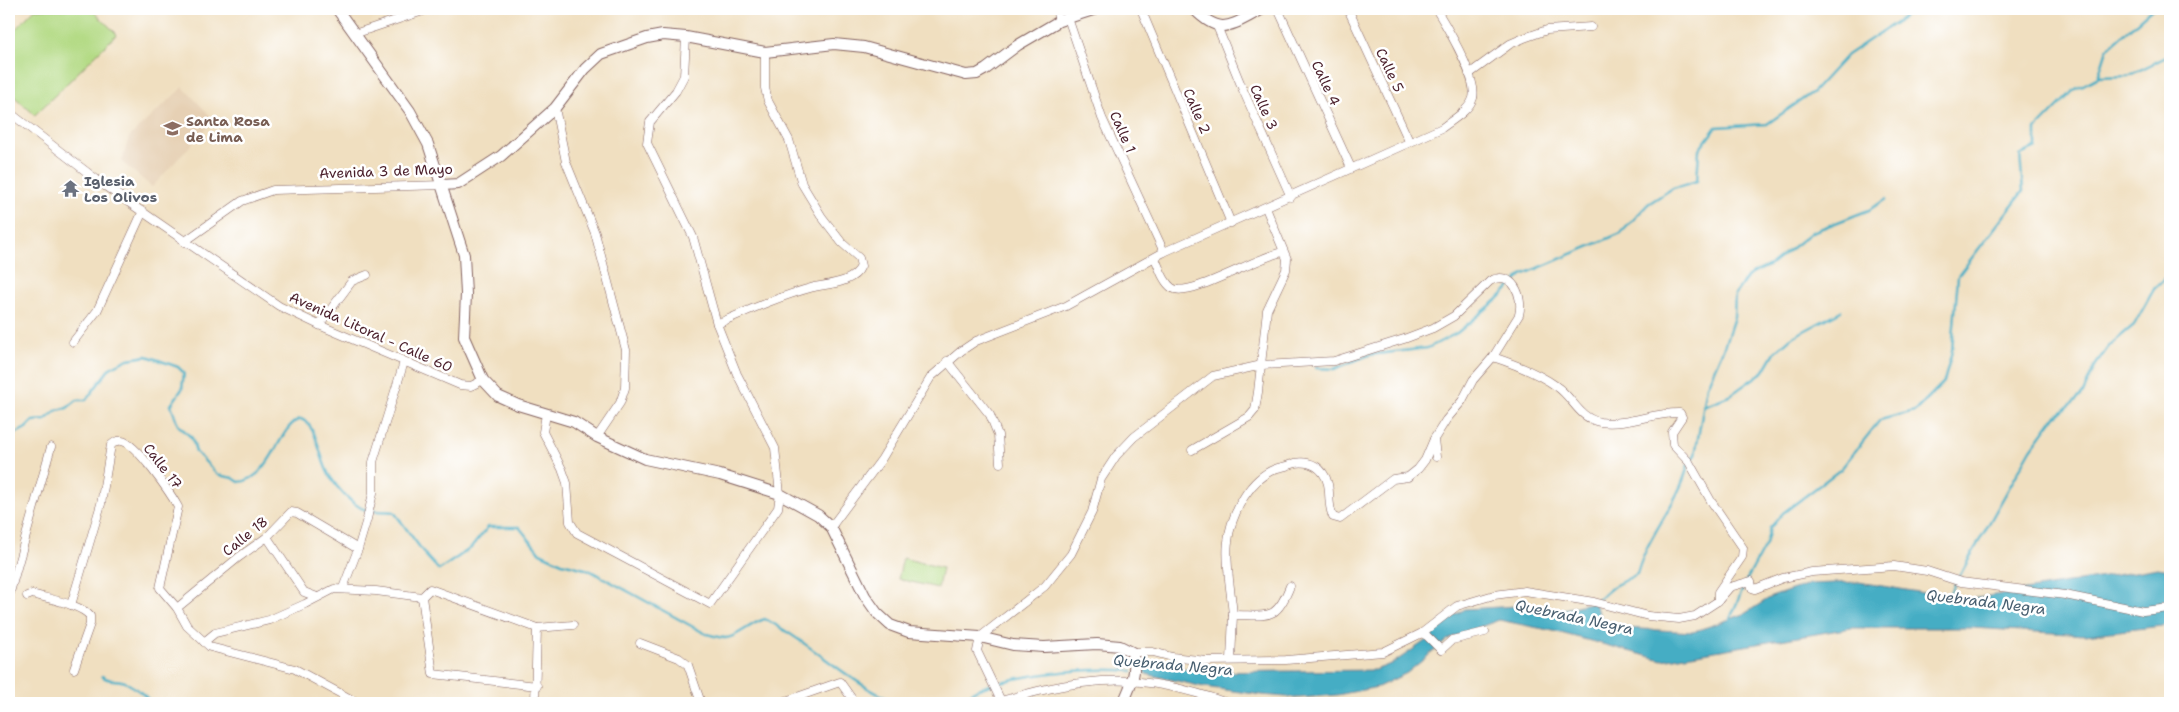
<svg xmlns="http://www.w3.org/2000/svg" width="2179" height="712" viewBox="0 0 2179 712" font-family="'Shantell Sans',sans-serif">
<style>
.built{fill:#e6d0b4}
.green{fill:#b3da84;stroke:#7e7c58}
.water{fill:#45adc4;stroke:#486678}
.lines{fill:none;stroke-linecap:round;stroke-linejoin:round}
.stream{stroke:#45adc4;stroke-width:2.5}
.street-casing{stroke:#84625f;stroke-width:9}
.secondary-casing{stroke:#84625f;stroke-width:12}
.street{stroke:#fff;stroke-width:8}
.secondary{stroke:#fff;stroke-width:10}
.labels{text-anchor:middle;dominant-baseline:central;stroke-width:5;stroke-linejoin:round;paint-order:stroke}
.street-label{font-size:14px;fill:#4a1f2b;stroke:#fff}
.education-label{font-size:14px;font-weight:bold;fill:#785e54;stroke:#fff;text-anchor:start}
.worship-label{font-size:14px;font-weight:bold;fill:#5b616d;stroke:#fff;text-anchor:start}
.water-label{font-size:15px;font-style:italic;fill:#485f70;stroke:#fff}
</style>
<rect width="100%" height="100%" fill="#fff"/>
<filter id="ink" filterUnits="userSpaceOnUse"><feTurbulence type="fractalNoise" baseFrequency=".02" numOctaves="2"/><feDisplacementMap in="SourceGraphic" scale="10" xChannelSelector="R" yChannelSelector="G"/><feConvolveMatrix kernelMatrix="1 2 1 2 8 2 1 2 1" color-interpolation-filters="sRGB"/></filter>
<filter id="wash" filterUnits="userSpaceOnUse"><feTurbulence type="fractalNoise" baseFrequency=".0096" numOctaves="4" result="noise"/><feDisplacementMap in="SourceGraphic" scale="20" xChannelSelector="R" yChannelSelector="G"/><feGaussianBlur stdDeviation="1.12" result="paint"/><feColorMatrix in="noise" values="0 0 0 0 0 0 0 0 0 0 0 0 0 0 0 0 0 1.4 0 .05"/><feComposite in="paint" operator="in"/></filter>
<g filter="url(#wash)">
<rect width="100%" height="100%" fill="#f0dfc0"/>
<polygon class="built" points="183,87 214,120 152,187 122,162 129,137"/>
<g class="green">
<polygon points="35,9 91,9 117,34 35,115 9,92 9,36"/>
<polygon points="903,558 942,568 938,588 898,579"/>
</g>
<polygon class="water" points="2158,568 2170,570 2170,625 2085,635 1973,628 1851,628 1662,660 1553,631 1499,620 1450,638 1407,673 1378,687 1337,695 1298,698 1262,695 1204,687 1146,674 1146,662 1205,672 1375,670 1393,663 1428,639 1439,625 1465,609 1517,606 1547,613 1594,602 1603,620 1625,628 1693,632 1744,614 1771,597 1809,584 1859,582 1965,600"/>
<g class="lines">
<g class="stream">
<polyline points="2098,77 2128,76 2170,55"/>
<polyline points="1316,368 1334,369 1369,355 1428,348 1457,333 1497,300 1522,275 1621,233 1648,204 1673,188 1697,181 1699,150 1716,127 1767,124 1813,92 1847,55 1916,9"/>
<polyline points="1703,406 1729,396 1764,371 1775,352 1791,338 1841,311"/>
<path d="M9 437 26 428 33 421 45 420 57 410 67 408 77 400H86L110 368 128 359 147 356 178 367 184 373 182 389 171 405 178 425 192 438 196 452 218 475 233 478 239 482C273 479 279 423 301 419 319 426 319 462 331 478 338 489 349 501 361 508 371 513 383 510 394 512L427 557 439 570 471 548 488 527H519L540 553 562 563 589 570 706 634C712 635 720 638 726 638 736 638 752 622 765 619 812 643 848 683 897 703"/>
<polyline points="1691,460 1695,455 1707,386 1724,347 1734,317 1735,294 1748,276 1772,264 1812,232 1869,210 1886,199"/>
<polyline points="1746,581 1766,544 1770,528 1783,513 1841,469 1880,420 1915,411 1944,382 1952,351 1958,276 2023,191 2020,155 2036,148 2036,129 2074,90 2098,77 2107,49 2152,9"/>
<polyline points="1947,598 2031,449 2052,420 2082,395 2095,366 2109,346 2134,325 2154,289 2170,274"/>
<path d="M1597 600 1614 586 1637 574C1647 535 1679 503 1688 465"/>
<polyline points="1730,619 1744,586"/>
<polyline points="1137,671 1149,672"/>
<path d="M102 676C108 682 118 679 125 682 136 688 143 693 152 703"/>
<path d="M960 703C965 699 971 691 978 689 1020 674 1087 667 1132 671"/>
</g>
</g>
</g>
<g filter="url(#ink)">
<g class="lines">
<defs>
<g id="street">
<polyline points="1056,9 1059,21"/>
<polyline points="1141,9 1231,223"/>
<polyline points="1278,9 1351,168"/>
<polyline points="1348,9 1409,141"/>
<polyline points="1068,18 1102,118 1164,252"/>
<polyline points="1217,26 1243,90 1291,197"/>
<polyline points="354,34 429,9"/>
<polyline points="1469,74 1510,44 1524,38 1547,30 1591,27"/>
<polyline points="555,108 566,162 595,233 626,350 625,388 620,403 597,437"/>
<polyline points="9,112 105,186 279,306 319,325 460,385 471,386 483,380"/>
<polyline points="184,242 242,201 273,190 443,185"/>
<path d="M1155 258C1159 267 1163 282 1172 288 1189 299 1258 256 1283 252"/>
<path d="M717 324C749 310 780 296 814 287 829 284 854 283 861 266L859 258 842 243 822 217 802 184 789 140 768 101 765 88V52"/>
<polyline points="319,325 352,281 367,275"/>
<polyline points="73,342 97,311 143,211"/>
<path d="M1493 357C1514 364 1538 373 1556 386 1573 397 1578 418 1600 422 1627 426 1653 412 1680 413L1682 417 1672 432 1673 445 1689 462 1711 501 1743 548 1742 557 1718 592V601"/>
<polyline points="947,361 990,415 998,435 1000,463"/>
<polyline points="546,414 543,432 562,469 567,483 570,522 577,533 710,604 778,508 780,494 775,448 737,374 717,324 693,237 647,143 650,122 676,91 684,76 686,37"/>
<polyline points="1192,450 1249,417 1255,410 1258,392 1267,310 1286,270 1287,259 1266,208"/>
<path d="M831 527 881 460 931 377 961 351 976 341 1066 306 1164 252 1442 128C1452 120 1469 111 1473 98 1478 79 1447 27 1436 9"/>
<polyline points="267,537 304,592 317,597"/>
<polyline points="343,588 358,549 367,519 373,493 373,462 404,362"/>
<polyline points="9,596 51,447"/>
<path d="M27 596 32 594C48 599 80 604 90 616V624L74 669"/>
<path d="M71 605 101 504 111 445C115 442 117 440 122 441 136 443 171 494 178 507L160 588 177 608 187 626 210 647 295 669 358 703"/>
<polyline points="177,608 239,557 267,537 291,512 297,513 358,549"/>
<path d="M1233 615C1229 569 1218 539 1244 497 1251 486 1262 474 1275 469 1279 467 1285 467 1289 465 1301 460 1315 462 1323 473 1333 486 1326 502 1333 517L1340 519 1393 479 1408 477 1418 469 1425 460 1434 439"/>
<polyline points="1422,633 1457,606 1494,595 1525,591 1594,602 1648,616 1679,619 1695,616 1718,601 1730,587 1751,581 1752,588 1755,589 1783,578 1812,572 1894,566 1927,571 1961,582 2065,595 2143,611 2170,608"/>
<polyline points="204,642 215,633 269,620 305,604 334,589 376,591 422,597"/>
<polyline points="640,643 679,658 688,665 701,703"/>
<polyline points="1132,652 1153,652 1172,657 1206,661 1286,660 1383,652 1422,633 1427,636 1441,650 1452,640 1485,632"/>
<path d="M1231 660 1233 615C1268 615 1276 622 1290 586"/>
<polyline points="537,686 433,674 422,597 430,589 537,628 573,625"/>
<path d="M1001 701C1089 675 1140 672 1227 703"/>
<polyline points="535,703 537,628"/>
<polyline points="780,703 840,682 855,703"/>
<path d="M1002 703 977 651 980 637 1045 586 1071 554 1092 512 1101 479 1116 456 1134 437 1213 376 1262 365 1334 361 1404 339 1433 328 1454 316 1490 281C1512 269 1524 296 1519 315L1493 357 1473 380 1462 401 1446 420 1434 439 1436 457"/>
</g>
<g id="secondary">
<path d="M337 9 410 111 428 144 464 255 466 294 464 337 483 380 498 396 518 405 574 422 597 437 645 459 720 475 780 494 818 515 831 527 865 596 877 613 890 625 909 632 980 637 1013 645 1044 647 1097 644 1120 646 1132 652C1138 671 1131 686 1123 703"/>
<path d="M1194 9C1222 38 1232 24 1263 9"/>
<polyline points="443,185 458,184 501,156 555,108 585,69 601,54 647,38 663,35 686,37 765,52 834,44 864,47 966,75 977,74 986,69 1018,45 1059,21 1096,9"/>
</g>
</defs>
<use href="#street" class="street-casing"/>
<use href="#secondary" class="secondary-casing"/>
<use href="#street" class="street"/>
<use href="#secondary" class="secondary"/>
</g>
</g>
<defs>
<symbol id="school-bare" viewBox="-9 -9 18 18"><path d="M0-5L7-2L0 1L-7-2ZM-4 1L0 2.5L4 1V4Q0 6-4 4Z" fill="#8d6e63" stroke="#fff" stroke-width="2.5" paint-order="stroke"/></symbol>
<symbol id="temple-bare" viewBox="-9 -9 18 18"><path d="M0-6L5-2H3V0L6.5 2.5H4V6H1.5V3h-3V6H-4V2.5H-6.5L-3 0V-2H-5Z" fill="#6b7280" stroke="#fff" stroke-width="2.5" paint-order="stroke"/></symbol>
</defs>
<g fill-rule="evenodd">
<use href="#school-bare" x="160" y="116" width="25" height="25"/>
<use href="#temple-bare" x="58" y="176" width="25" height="25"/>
</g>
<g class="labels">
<g class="street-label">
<text transform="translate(1390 70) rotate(65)">Calle 5</text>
<text transform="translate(1326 83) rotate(65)">Calle 4</text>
<text transform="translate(1264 107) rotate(66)">Calle 3</text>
<text transform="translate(1197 111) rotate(67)">Calle 2</text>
<text transform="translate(1123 132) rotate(66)">Calle 1</text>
<text transform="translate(386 171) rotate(-2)">Avenida 3 de Mayo</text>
<text transform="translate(371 332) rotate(24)">Avenida Litoral - Calle 60</text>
<text transform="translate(163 466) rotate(52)">Calle 17</text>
<text transform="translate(245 536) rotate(-39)">Calle 18</text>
</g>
<g class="education-label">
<text x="186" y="121">Santa Rosa<tspan x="186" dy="16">de Lima</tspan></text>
</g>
<g class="worship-label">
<text x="84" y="181">Iglesia<tspan x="84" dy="16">Los Olivos</tspan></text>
</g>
<g class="water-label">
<text transform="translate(1986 602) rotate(7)">Quebrada Negra</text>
<text transform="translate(1574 617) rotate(12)">Quebrada Negra</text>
<text transform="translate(1173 665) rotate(5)">Quebrada Negra</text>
</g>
</g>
<rect width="2179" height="712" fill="none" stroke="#fff" stroke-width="30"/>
</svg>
